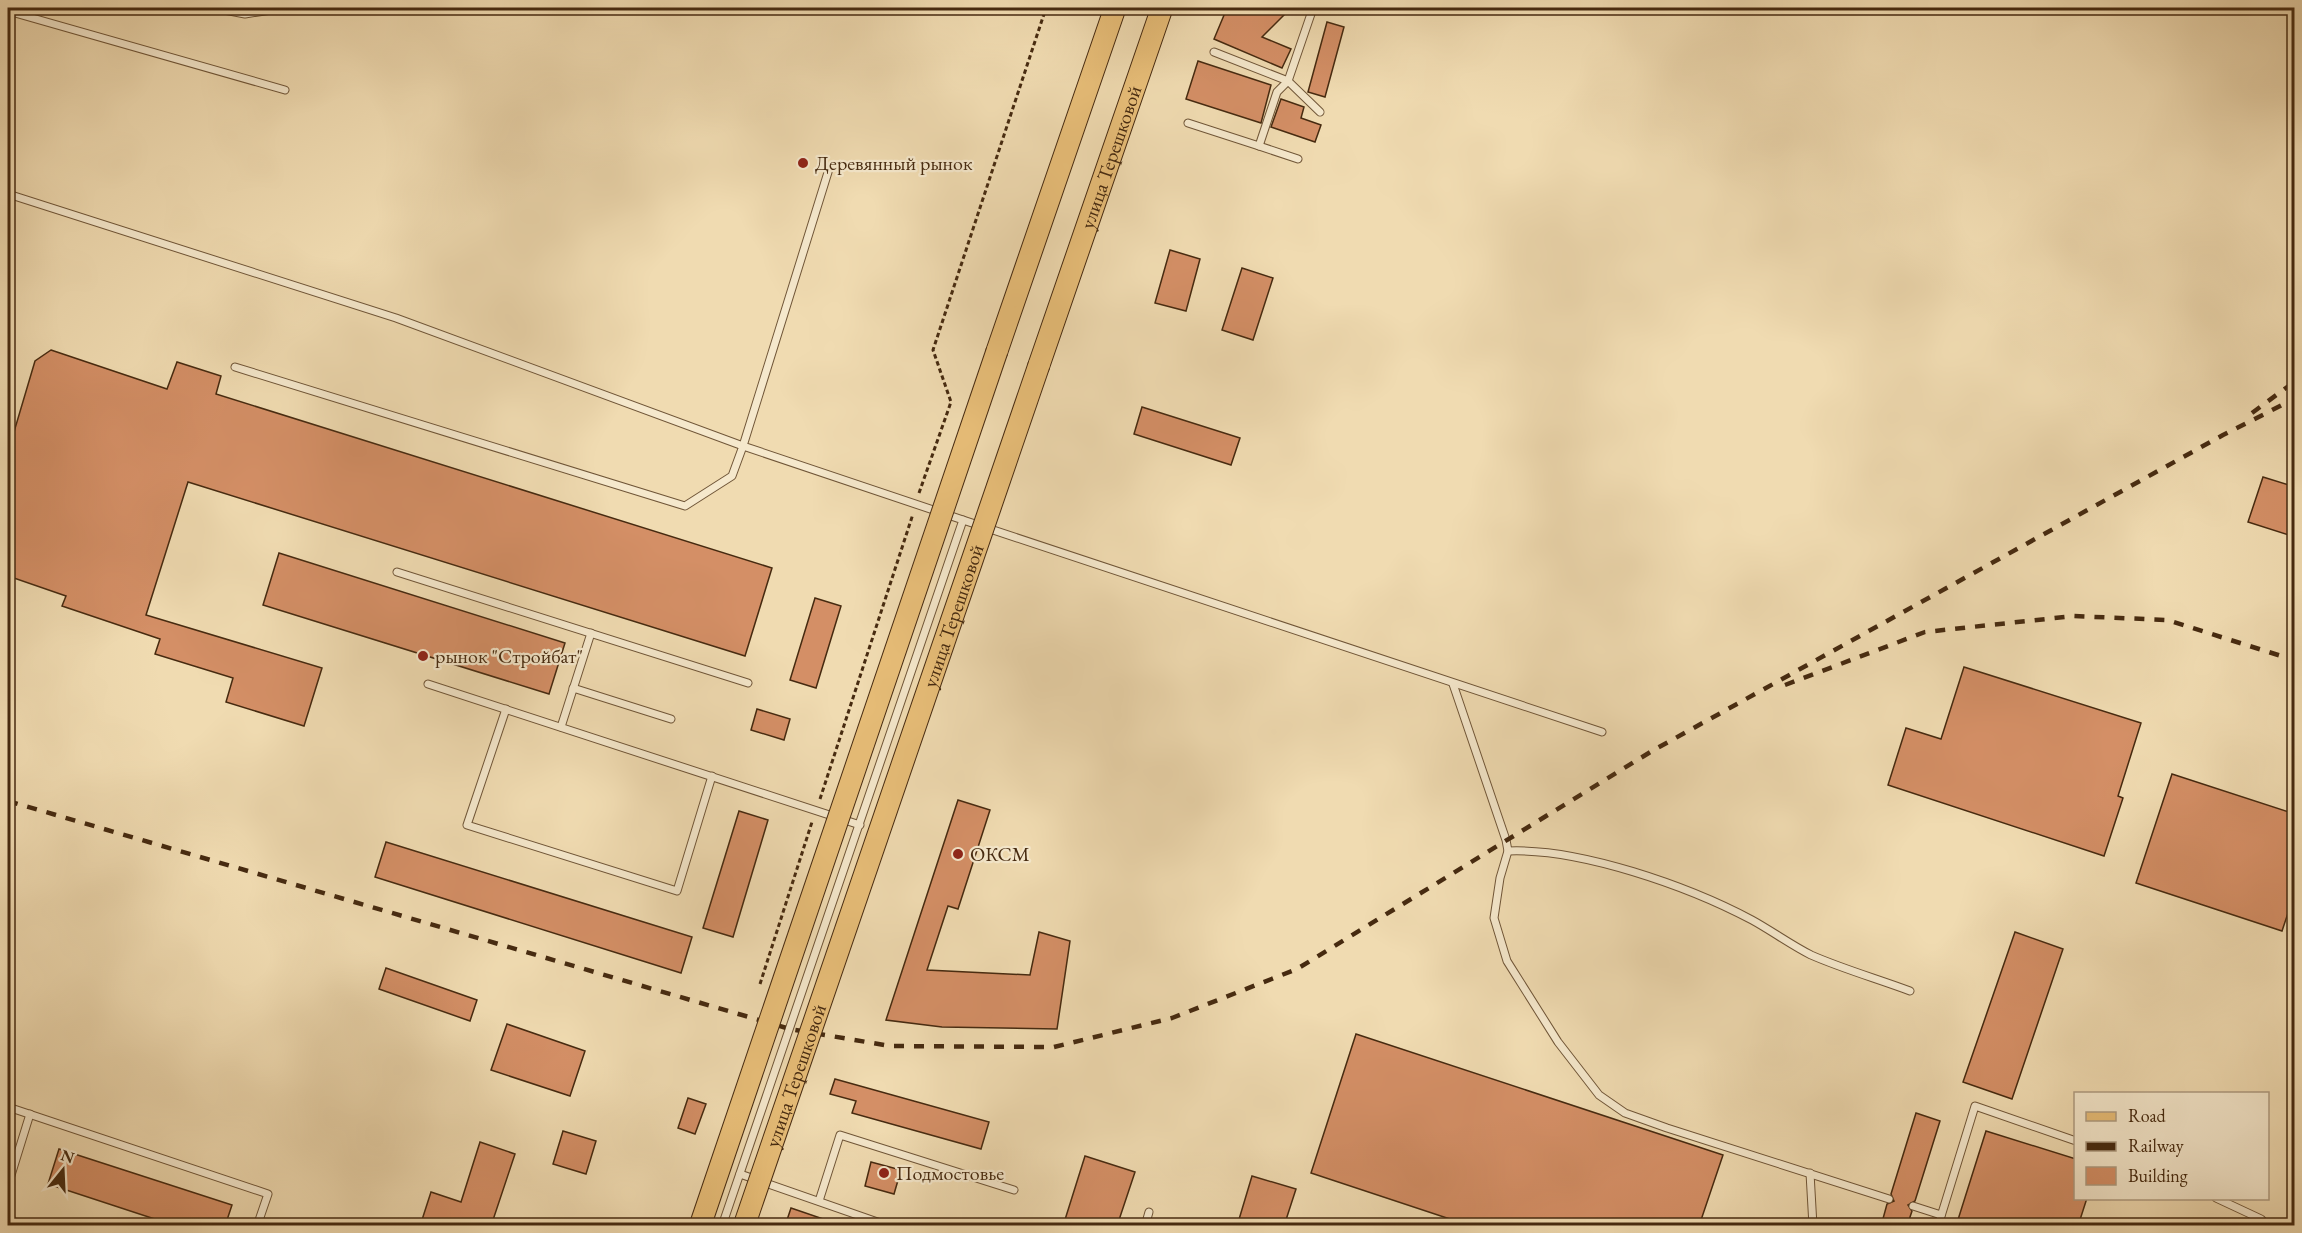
<svg xmlns="http://www.w3.org/2000/svg" width="2302" height="1233" viewBox="0 0 2302 1233" font-family="'EB Garamond',serif">
<style>
.building{fill:#d48f66;stroke:#462a10;stroke-width:1.5}
.lines{fill:none;stroke-linecap:round;stroke-linejoin:round}
.service-casing{stroke:#705638;stroke-width:9}
.secondary-casing{stroke:#462a10;stroke-width:22}
.primary-casing{stroke:#462a10;stroke-width:23}
.path{stroke:#462a10;stroke-width:3;stroke-dasharray:4.5 3;stroke-linecap:butt}
.service{stroke:#f5e8cc;stroke-width:7}
.secondary{stroke:#f5e8cc;stroke-width:20}
.primary{stroke:#e8be78;stroke-width:21}
.rail{stroke:#462a10;stroke-width:4.5;stroke-dasharray:10 10;stroke-linecap:butt}
.primary-bridge-casing{stroke:#462a10;stroke-width:23;stroke-linecap:butt}
.primary-bridge{stroke:#e8be78;stroke-width:21}
.poi-dot{fill:#8f2418;stroke:#f5e8cc;stroke-width:2}
.labels{text-anchor:middle;dominant-baseline:central;stroke-width:4.5;stroke-linejoin:round;paint-order:stroke}
.street-label{font-size:20px;fill:#462a10;stroke:#f5e8cc}
.poi-label{font-size:20px;fill:#462a10;stroke:#f5e8cc;text-anchor:start}
</style>
<rect width="100%" height="100%" fill="#f0dbb1"/>
<filter id="stains"><feTurbulence type="fractalNoise" baseFrequency=".00333" numOctaves="4"/><feColorMatrix values="0 0 0 0 .2 0 0 0 0 .09 0 0 0 0 .02 0 0 0 .5 -.17"/></filter>
<radialGradient id="worn" r=".72"><stop offset=".6" stop-color="#630" stop-opacity="0"/><stop offset="1" stop-color="#630" stop-opacity=".3"/></radialGradient>
<g class="building">
<polygon points="1227,8 1291,8 1262,37 1291,49 1282,68 1214,39"/>
<polygon points="1327,22 1344,27 1325,97 1308,92"/>
<polygon points="1198,61 1271,85 1261,123 1186,99"/>
<polygon points="1281,99 1304,107 1301,118 1321,125 1315,142 1271,127"/>
<polygon points="1170,250 1200,259 1186,311 1155,303"/>
<polygon points="1242,268 1273,278 1253,340 1222,330"/>
<polygon points="51,350 167,389 177,362 221,376 216,394 772,568 745,656 188,482 146,615 322,668 304,726 226,702 233,678 155,654 160,639 62,606 66,596 8,576 8,452 35,361"/>
<polygon points="1142,407 1240,438 1231,465 1134,434"/>
<polygon points="2263,477 2295,487 2295,537 2248,522"/>
<polygon points="279,553 565,643 549,694 263,605"/>
<polygon points="815,598 841,606 816,688 790,680"/>
<polygon points="1964,667 2141,723 2118,796 2123,798 2104,856 1888,785 1906,728 1941,739"/>
<polygon points="757,709 790,719 784,740 751,730"/>
<polygon points="2172,774 2295,814 2295,905 2291,904 2282,931 2136,883"/>
<polygon points="958,800 990,810 958,909 948,906 927,970 1030,975 1039,932 1070,941 1057,1029 942,1027 886,1020"/>
<polygon points="739,811 768,820 733,937 703,928"/>
<polygon points="386,842 692,937 681,973 375,877"/>
<polygon points="2015,932 2063,949 2012,1099 1963,1082"/>
<polygon points="386,968 477,1000 470,1021 379,989"/>
<polygon points="507,1024 585,1051 570,1096 491,1070"/>
<polygon points="1356,1034 1723,1155 1699,1226 1471,1226 1311,1173"/>
<polygon points="835,1079 989,1122 981,1149 852,1113 856,1101 830,1094"/>
<polygon points="688,1098 706,1104 695,1134 678,1128"/>
<polygon points="1916,1113 1940,1121 1915,1201 1908,1205 1912,1211 1907,1226 1881,1226 1887,1204 1894,1201 1891,1194"/>
<polygon points="563,1131 596,1141 586,1174 553,1164"/>
<polygon points="1986,1131 2076,1159 2076,1198 2087,1198 2078,1226 1956,1226"/>
<polygon points="480,1142 515,1154 491,1226 473,1226 462,1222 460,1226 420,1226 431,1192 461,1202"/>
<polygon points="59,1149 232,1205 225,1226 176,1226 48,1184"/>
<polygon points="1085,1156 1135,1172 1117,1226 1063,1226"/>
<polygon points="871,1162 901,1170 894,1194 865,1186"/>
<polygon points="1252,1176 1296,1189 1284,1226 1237,1226"/>
<polygon points="791,1208 835,1223 835,1226 785,1226"/>
</g>
<g class="lines">
<defs>
<g id="service">
<polyline points="214,8 245,14 271,10"/>
<polyline points="8,11 285,90"/>
<polyline points="1214,52 1288,81 1320,112"/>
<polyline points="1188,123 1259,146 1277,92 1288,81 1313,8"/>
<polyline points="1259,146 1298,159"/>
<polyline points="8,194 396,318 743,446 732,476 685,506 235,367"/>
<polyline points="963,520 1602,732"/>
<polyline points="397,572 748,683"/>
<polyline points="428,684 860,825"/>
<polyline points="1453,684 1506,840 1508,851 1500,878 1494,918 1507,961 1558,1042 1599,1095 1625,1113 1667,1128 1889,1199"/>
<polyline points="573,688 671,719"/>
<polyline points="506,709 467,825 677,891 712,776"/>
<polyline points="561,727 591,633"/>
<path d="M1508 851C1580 848 1688 886 1752 920 1772 931 1791 945 1811 955 1843 969 1878 979 1910 991"/>
<polyline points="8,1107 268,1194 257,1226"/>
<polyline points="1810,1173 1813,1226"/>
<polyline points="740,1174 889,1226"/>
<polyline points="8,1185 30,1114"/>
<polyline points="2216,1198 2261,1219 2268,1226"/>
<polyline points="819,1201 840,1135 1014,1190"/>
<polyline points="1913,1206 1941,1215"/>
<polyline points="722,1226 963,520 743,446 829,169"/>
<polyline points="1145,1226 1149,1212"/>
<polyline points="1938,1226 1975,1106 2076,1141"/>
</g>
<polyline id="secondary" points="8,1225 9,1226"/>
<g id="primary">
<polyline points="997,351 1115,8"/>
<path id="s1" d="M1039 365 1162 8"/>
</g>
</defs>
<use href="#service" class="service-casing"/>
<use href="#secondary" class="secondary-casing"/>
<use href="#primary" class="primary-casing"/>
<g class="path">
<polyline points="919,493 951,402 933,350 1046,8"/>
<polyline points="820,799 913,514"/>
<polyline points="760,984 812,822"/>
</g>
<use href="#service" class="service"/>
<use href="#secondary" class="secondary"/>
<use href="#primary" class="primary"/>
<g class="rail">
<polyline points="2252,413 2294,382"/>
<polyline points="1785,685 1925,632 2074,616 2167,620 2294,660"/>
<polyline points="8,801 790,1029 890,1046 1054,1047 1172,1018 1297,969 1652,751 2223,435 2294,399"/>
</g>
<defs>
<g id="primary-bridge">
<polyline points="700,1226 997,351"/>
<path id="s2" d="M744 1226 1039 365"/>
</g>
</defs>
<use href="#primary-bridge" class="primary-bridge-casing"/>
<use href="#primary-bridge" class="primary-bridge"/>
</g>
<g class="poi-dot">
<circle cx="803" cy="163" r="6"/>
<circle cx="423" cy="656" r="6"/>
<circle cx="958" cy="854" r="6"/>
<circle cx="884" cy="1173" r="6"/>
</g>
<g class="labels">
<g class="street-label">
<text stroke="none"><textPath href="#s1" startOffset="220">улица Терешковой</textPath></text>
<text stroke="none"><textPath href="#s2" startOffset="645">улица Терешковой</textPath></text>
<text stroke="none"><textPath href="#s2" startOffset="159">улица Терешковой</textPath></text>
</g>
<g class="poi-label">
<text x="815" y="163">Деревянный рынок</text>
<text x="435" y="656">рынок "Стройбат"</text>
<text x="970" y="854">ОКСМ</text>
<text x="896" y="1173">Подмостовье</text>
</g>
</g>
<rect width="2302" height="1233" fill="none" stroke="#f0dbb1" stroke-width="30"/>
<rect x="9" y="9" width="2284" height="1215" fill="none" stroke="#462a10" stroke-width="3"/>
<rect x="15" y="15" width="2272" height="1203" fill="none" stroke="#462a10" stroke-width="1.5"/>
<rect x="2074" y="1092" width="195" height="108" fill="#f5e8cc" stroke="#af9c81" stroke-width="1.5"/>
<rect x="2086" y="1112" width="30" height="9" fill="#e8be78" stroke="#af9c81" stroke-width="1.5"/>
<text x="2128" y="1122" font-size="18" fill="#462a10">Road</text>
<rect x="2086" y="1142" width="30" height="9" fill="#462a10" stroke="#af9c81" stroke-width="1.5"/>
<text x="2128" y="1152" font-size="18" fill="#462a10">Railway</text>
<rect x="2086" y="1167" width="30" height="18" fill="#d48f66" stroke="#af9c81" stroke-width="1.5"/>
<text x="2128" y="1182" font-size="18" fill="#462a10">Building</text>
<g transform="translate(63 1170) rotate(18)" stroke="#f5e8cc" stroke-width="4.5" paint-order="stroke">
<path d="M0-4.5L10 22L0 15L-10 22Z" fill="#462a10"/>
<text y="-9" font-size="16" font-weight="bold" text-anchor="middle" fill="#462a10">N</text>
</g>
<rect width="100%" height="100%" filter="url(#stains)"/>
<rect width="100%" height="100%" fill="url(#worn)"/>
</svg>
